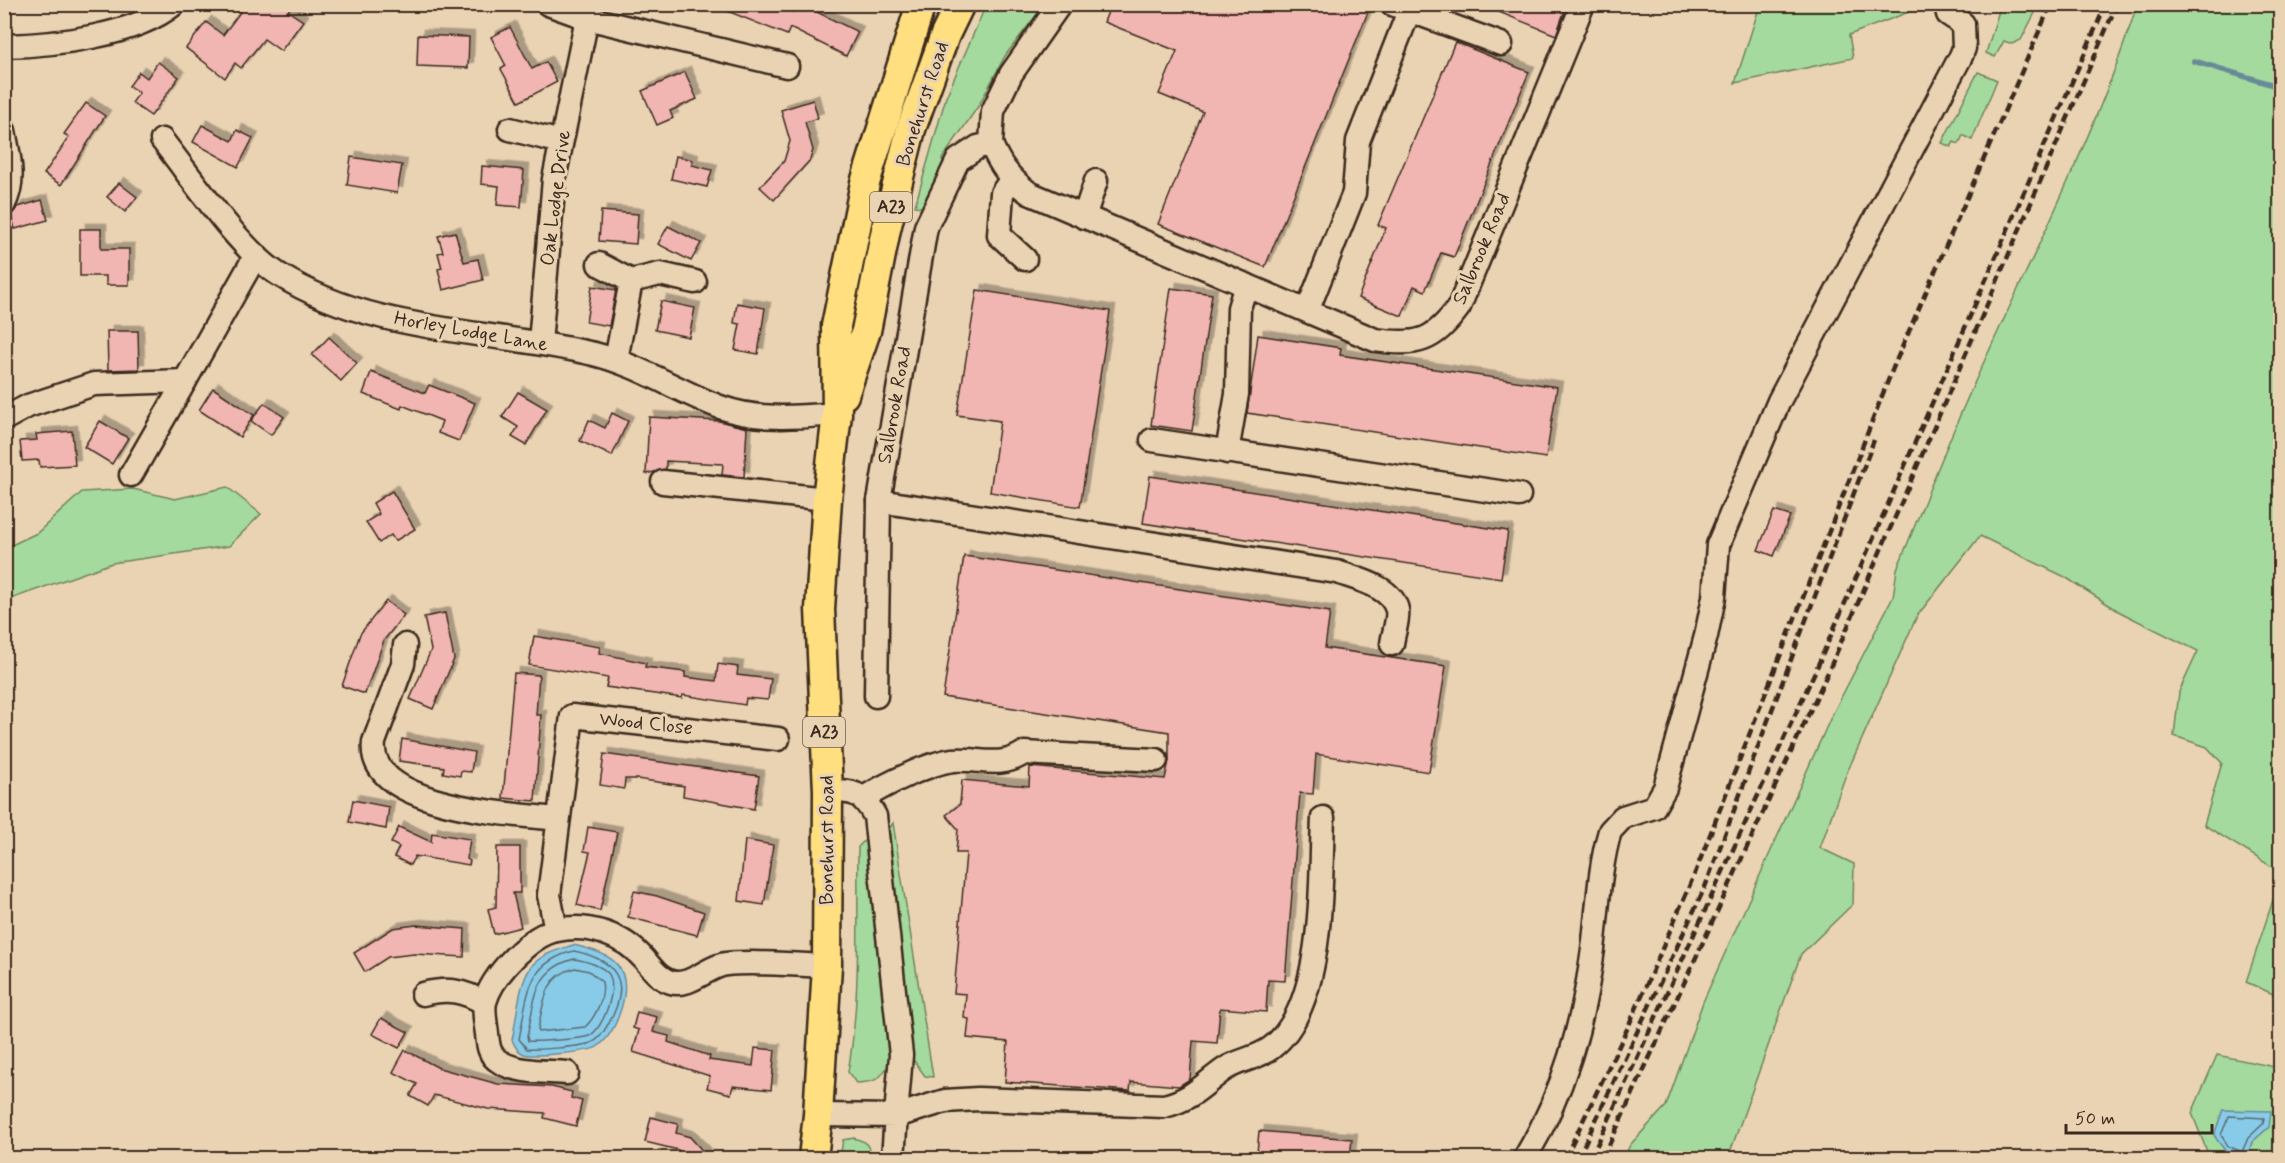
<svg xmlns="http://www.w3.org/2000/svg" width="2285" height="1163" viewBox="0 0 2285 1163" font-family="Mynerve,sans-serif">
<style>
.green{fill:#a4da9d;stroke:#70825e;stroke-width:1.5}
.water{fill:#88cbe9;stroke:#698b98;stroke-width:1.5}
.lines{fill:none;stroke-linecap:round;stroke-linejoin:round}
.shore{stroke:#5a6a6f;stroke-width:1.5}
.stream{stroke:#698b98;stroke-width:6}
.building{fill:#f1b5b2;stroke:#3b2a1e;stroke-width:1.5;filter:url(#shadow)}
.minor-casing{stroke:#3b2a1e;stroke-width:27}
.major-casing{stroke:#3b2a1e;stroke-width:33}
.minor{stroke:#ead3b3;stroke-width:22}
.major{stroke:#ffdf80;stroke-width:28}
.rail{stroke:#3b2a1e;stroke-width:4.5;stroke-dasharray:9 4.5;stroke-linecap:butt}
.labels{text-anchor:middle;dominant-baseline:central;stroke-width:6;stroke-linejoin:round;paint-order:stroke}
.shield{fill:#ead3b3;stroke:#705d4b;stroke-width:1.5}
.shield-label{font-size:18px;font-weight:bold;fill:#3b2a1e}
.street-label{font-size:20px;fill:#3b2a1e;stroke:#ead3b3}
</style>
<defs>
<filter id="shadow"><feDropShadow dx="5.5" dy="-5.5" stdDeviation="0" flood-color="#0004"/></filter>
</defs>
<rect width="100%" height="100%" fill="#ead3b3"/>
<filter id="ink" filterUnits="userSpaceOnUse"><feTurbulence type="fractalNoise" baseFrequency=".0167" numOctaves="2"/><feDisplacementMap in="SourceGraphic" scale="12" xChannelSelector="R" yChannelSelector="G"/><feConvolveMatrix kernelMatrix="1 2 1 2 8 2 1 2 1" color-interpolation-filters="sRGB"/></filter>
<g filter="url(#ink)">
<g class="green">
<polygon points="2001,4 2039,5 2021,40 2012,44 2004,41 1995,57 1986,53"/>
<polygon points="986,5 1044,5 1005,56 979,105 942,159 946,169 925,208 915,206 946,97"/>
<polygon points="1760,5 1760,4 1927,5 1849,35 1853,58 1735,83"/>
<path d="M2137 5H2280V872L2204 825 2222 763 2207 747 2174 736 2179 692 2198 651 2120 612 2065 577 1980 536 1917 616 1845 777 1820 848 1854 864 1853 904 1801 954 1728 1158H1624L1630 1145 1666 1106 1703 1002 1831 717 1893 597 1897 569C1921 512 1943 453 1968 397 2026 267 2094 141 2137 5Z"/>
<polygon points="1978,72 1997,80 1972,140 1963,135 1959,144 1954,142 1951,147 1942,143"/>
<polygon points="227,487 261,514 229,546 112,563 5,601 5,548 37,533 82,492 133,489 175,499"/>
<polygon points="893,823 933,1077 925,1076 909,1054 888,831"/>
<path d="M866 839 872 843 880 907 890 1062C880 1080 877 1082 856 1083L848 1072C861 998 857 922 858 847Z"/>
<polygon points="2280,879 2280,997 2246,982"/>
<polygon points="2217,1055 2280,1068 2280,1158 2247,1158 2252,1142 2269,1127 2224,1151 2240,1158 2214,1158 2208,1154 2192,1113"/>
<polygon points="854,1138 865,1142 875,1158 840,1158 843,1140"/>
</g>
<g class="water">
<path d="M573 945C612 953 634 966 621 1009 617 1022 609 1039 597 1047 590 1052 532 1057 524 1054 517 1051 515 1046 512 1040 517 1019 518 985 531 967 541 954 558 950 573 945Z"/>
<path d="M2223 1110 2271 1111 2269 1127 2252 1142 2247 1158C2230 1159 2222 1148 2214 1135Z"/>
</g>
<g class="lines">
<g class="shore">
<path d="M574 951C617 960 632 982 609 1023 604 1030 600 1040 591 1043 580 1047 538 1050 527 1049L519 1039C528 997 525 963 574 951Z"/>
<path d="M574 959C586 961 599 964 608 973 619 986 603 1030 589 1036 582 1039 536 1042 528 1041L527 1037C535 1001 533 970 574 959Z"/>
<path d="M575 968 589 971 602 982C605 996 596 1017 585 1027L539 1032 538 1029C544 1002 544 976 575 968Z"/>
<polygon points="2229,1116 2264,1118 2263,1124 2248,1138 2242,1152 2228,1146 2221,1135"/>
</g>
<polyline class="stream" points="2194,61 2280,87"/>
</g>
<g class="building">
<polygon points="246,4 293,4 288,11 303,21 281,51 264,39 241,68 235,63 225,78 186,48 206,22 223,35"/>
<polygon points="710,4 770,4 793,12 796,4 815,4 813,10 858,32 846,56 790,28 787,35"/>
<polygon points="1111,4 1350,4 1368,12 1265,267 1158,224 1203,112 1159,94 1177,51 1104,22"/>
<polygon points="1479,4 1567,4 1556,35"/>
<polygon points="510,27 532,69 546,62 557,82 519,102 501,69 506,66 491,37"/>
<polygon points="418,35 469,37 468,68 417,66"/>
<polygon points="1455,42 1529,72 1454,257 1441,253 1425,291 1414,286 1402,316 1358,298 1386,228 1378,225"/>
<polygon points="158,62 179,77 151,116 132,103 139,93 129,86 139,72 147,78"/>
<polygon points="685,72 697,99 670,111 673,118 657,125 642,91"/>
<polygon points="813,100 818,118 805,122 813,150 810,160 774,200 760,187 784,161 790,141 781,110"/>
<polygon points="86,103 105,116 61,185 44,174 69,137 64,134"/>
<polygon points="202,125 232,141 237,130 253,138 238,167 193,142"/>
<polygon points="676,156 693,160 692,165 712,170 707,187 671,179"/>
<polygon points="351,157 402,165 397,193 347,185"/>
<polygon points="482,166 524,170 521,207 497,205 499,186 481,184"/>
<polygon points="119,183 137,197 125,212 107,197"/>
<polygon points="42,200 48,220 15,229 11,215 18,207"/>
<polygon points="601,211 638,214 636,244 599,241"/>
<polygon points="668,226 701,243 691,261 658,244"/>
<polygon points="80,229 101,229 101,249 129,249 129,285 106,285 106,276 80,276"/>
<polygon points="455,232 464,262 478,259 483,280 443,290 438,269 442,268 438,253 443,252 438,236"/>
<polygon points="592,286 616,290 609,326 586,322"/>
<polygon points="1171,288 1212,294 1192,431 1151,425"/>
<polygon points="977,290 1110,311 1080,507 990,492 1000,421 957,415"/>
<polygon points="661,301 695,308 689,337 655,330"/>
<polygon points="737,303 765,308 758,354 735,350 740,324 734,323"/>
<polygon points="107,331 138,331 139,369 108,370"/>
<polygon points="1258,335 1341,348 1340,355 1557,387 1546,458 1247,413"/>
<polygon points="329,337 357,363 341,381 312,355"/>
<polygon points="371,372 425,393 429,385 475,403 459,441 438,433 442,421 402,405 401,409 363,394"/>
<polygon points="213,388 254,415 240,437 199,410"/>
<polygon points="518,392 547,409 526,445 512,437 518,427 502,417"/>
<polygon points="264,403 284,417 271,435 251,421"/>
<polygon points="612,413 628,421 612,456 580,441 589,420 605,428"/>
<polygon points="649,417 719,421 747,428 744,477 722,475 723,464 666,461 666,469 646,474"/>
<polygon points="100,421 128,438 112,464 84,447"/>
<polygon points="72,431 75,465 40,467 39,460 22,461 20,441 37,440 36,434"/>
<polygon points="1150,476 1508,531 1501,578 1143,523"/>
<polygon points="392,491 415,529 395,541 391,535 379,543 366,522 379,514 373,503"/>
<polygon points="1774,511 1790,516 1774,556 1758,550"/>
<polygon points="964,556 1330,612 1325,648 1446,666 1429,772 1316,754 1313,794 1300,793 1285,981 1268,980 1266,1012 1220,1008 1217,1043 1193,1041 1190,1079 1179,1086 1131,1082 1130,1091 1005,1082 1008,1042 967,1038 969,1019 964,1018 966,994 954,993 966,853 956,853 958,829 946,815 960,804 962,780 1029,786 1030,767 1165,779 1169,761 1169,732 943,697"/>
<polygon points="386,601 404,615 384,640 365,694 342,686 360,634"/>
<polygon points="445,613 454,659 433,709 410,699 431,650 424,617"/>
<polygon points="534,636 600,647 599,653 646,663 645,667 685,672 685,677 716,681 718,664 738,667 737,675 771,679 768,700 746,698 745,705 683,695 682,698 606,687 608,678 529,665"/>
<polygon points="514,673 539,675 536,715 541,715 535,801 503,798"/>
<polygon points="402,739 474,752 471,772 461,771 460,776 443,773 444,767 399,761"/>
<polygon points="604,754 759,776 754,809 683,796 684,786 637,779 625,779 624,789 600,785"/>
<polygon points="353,800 389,807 386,829 349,822"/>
<polygon points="399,827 431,842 432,833 470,839 467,859 470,861 469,865 415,856 410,865 394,857 399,847 391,843"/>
<polygon points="588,827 617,832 600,911 577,905 590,852 584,851"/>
<polygon points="745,840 773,845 764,905 739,901"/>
<polygon points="497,847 520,847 520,893 513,893 521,927 494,934 488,909 496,907"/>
<polygon points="634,891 657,896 704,912 697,935 628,917"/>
<polygon points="416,925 465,929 464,957 414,954 388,957 365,972 354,953 393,928"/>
<polygon points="637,1012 657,1017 653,1032 669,1036 668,1042 710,1056 709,1060 753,1066 755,1048 775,1050 771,1090 733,1086 731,1094 707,1088 710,1076 633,1052 639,1030 633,1028"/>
<polygon points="381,1018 408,1032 399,1048 372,1034"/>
<polygon points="405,1050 439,1068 498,1084 552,1087 572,1092 571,1098 582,1101 576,1126 544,1118 545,1113 488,1109 434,1095 428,1106 410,1096 417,1084 393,1072"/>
<polygon points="651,1117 678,1124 676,1133 690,1137 709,1158 685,1158 678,1150 645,1142"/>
<polygon points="1259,1131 1352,1139 1350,1158 1264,1158 1264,1154 1257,1153"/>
</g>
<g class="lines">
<defs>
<g id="minor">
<polyline points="548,4 587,18 787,66"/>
<polyline points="1392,4 1501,44"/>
<path d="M4 46C54 45 135 36 174 4"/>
<polyline points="510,129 561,142"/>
<path d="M4 131C9 157 16 180 4 204"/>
<path d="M162 140C192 178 239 249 278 274 373 334 489 329 594 354 639 365 677 391 720 407 757 421 798 417 837 414"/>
<path d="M991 144C1000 165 1009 178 1029 193L1375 340C1418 346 1433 342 1459 307L1583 4"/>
<polyline points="1011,180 1002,193 999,235 1025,259"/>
<polyline points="1084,217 1096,181"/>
<polyline points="599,264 631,281"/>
<polyline points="1308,309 1354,193 1358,141 1409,11"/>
<polyline points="540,343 554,179 587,18"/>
<polyline points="616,360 631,281 660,274 695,282"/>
<polyline points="4,419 28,406 94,384 185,381 256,255"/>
<polyline points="1152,440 1519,495"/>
<polyline points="1227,452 1237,394 1239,308 1246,285"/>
<polyline points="131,475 185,381"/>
<polyline points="663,482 827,499"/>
<path d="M879 501 1337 572C1356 579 1392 586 1397 610 1399 619 1393 634 1392 644"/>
<path d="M405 645 403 664 374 742C366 808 513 814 558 819"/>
<polyline points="876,696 879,501 926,227 958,160 978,147 991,144 993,111 1011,74 1060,4"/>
<path d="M828 791C855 791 861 792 875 816L901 1055 896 1116 945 1101 978 1099 1164 1106C1193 1099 1202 1085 1225 1069 1239 1060 1258 1058 1271 1048 1326 1006 1320 882 1323 818"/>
<path d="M864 798C884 785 929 763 953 760 980 758 1000 769 1024 753L1156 760"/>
<polyline points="556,930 549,895 572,716 778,739"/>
<path d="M423 994C447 988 463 990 484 1003"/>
<path d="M567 1073C546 1071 518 1073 500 1062 489 1056 488 1045 487 1034 486 1025 483 1011 485 1002 492 976 530 935 557 930 588 923 623 935 644 959 652 968 658 978 671 982 690 988 708 966 726 964 759 961 794 965 827 966"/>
<polyline points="818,1115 896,1116 893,1158"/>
<path d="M1525 1158C1564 1093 1583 1024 1593 949 1598 910 1599 868 1610 831L1623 817 1654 807 1665 788 1706 636 1714 597 1718 545 1779 401 1961 56 1964 48 1963 24 1948 14 1946 4"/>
</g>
<g id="major">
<polyline points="844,395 866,331 886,229 911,129 945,35 960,4"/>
<polyline points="813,1158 818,1115 827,966 828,791 820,609 827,499 837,414 836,326 865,183 921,4"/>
</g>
</defs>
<use href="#minor" class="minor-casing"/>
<use href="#major" class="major-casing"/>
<use href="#minor" class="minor"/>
<use href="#major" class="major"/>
<g class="rail">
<polyline points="1565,1158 1629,1025 1695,873 1893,368 2051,4"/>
<polyline points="1578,1158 1705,887 1874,440"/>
<polyline points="1591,1158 1818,665 2106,4"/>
<polyline points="1603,1158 1829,670 2117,4"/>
</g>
</g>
</g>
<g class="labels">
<g class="shield">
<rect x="870" y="192" width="42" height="30" rx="4.5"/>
<rect x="803" y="717" width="42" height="30" rx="4.5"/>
</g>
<g class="shield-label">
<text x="891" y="207">A23</text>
<text x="824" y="732">A23</text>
</g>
<g class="street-label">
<text transform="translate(923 104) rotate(-72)">Bonehurst Road</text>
<text transform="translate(556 198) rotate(-83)">Oak Lodge Drive</text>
<text transform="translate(1482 249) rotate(-67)">Salbrook Road</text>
<text transform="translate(471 332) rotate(10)">Horley Lodge Lane</text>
<text transform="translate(895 405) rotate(-80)">Salbrook Road</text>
<text transform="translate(646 724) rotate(6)">Wood Close</text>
<text transform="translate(827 840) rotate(-90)">Bonehurst Road</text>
</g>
</g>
<rect width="2285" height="1163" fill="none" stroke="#ead3b3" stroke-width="24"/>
<rect x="12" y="12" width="2261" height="1139" fill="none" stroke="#3b2a1e" stroke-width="2" filter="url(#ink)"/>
<path d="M2066 1124v9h146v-9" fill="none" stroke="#3b2a1e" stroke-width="3"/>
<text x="2075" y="1124" font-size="18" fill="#3b2a1e" stroke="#ead3b3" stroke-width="4.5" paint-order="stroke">50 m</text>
</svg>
